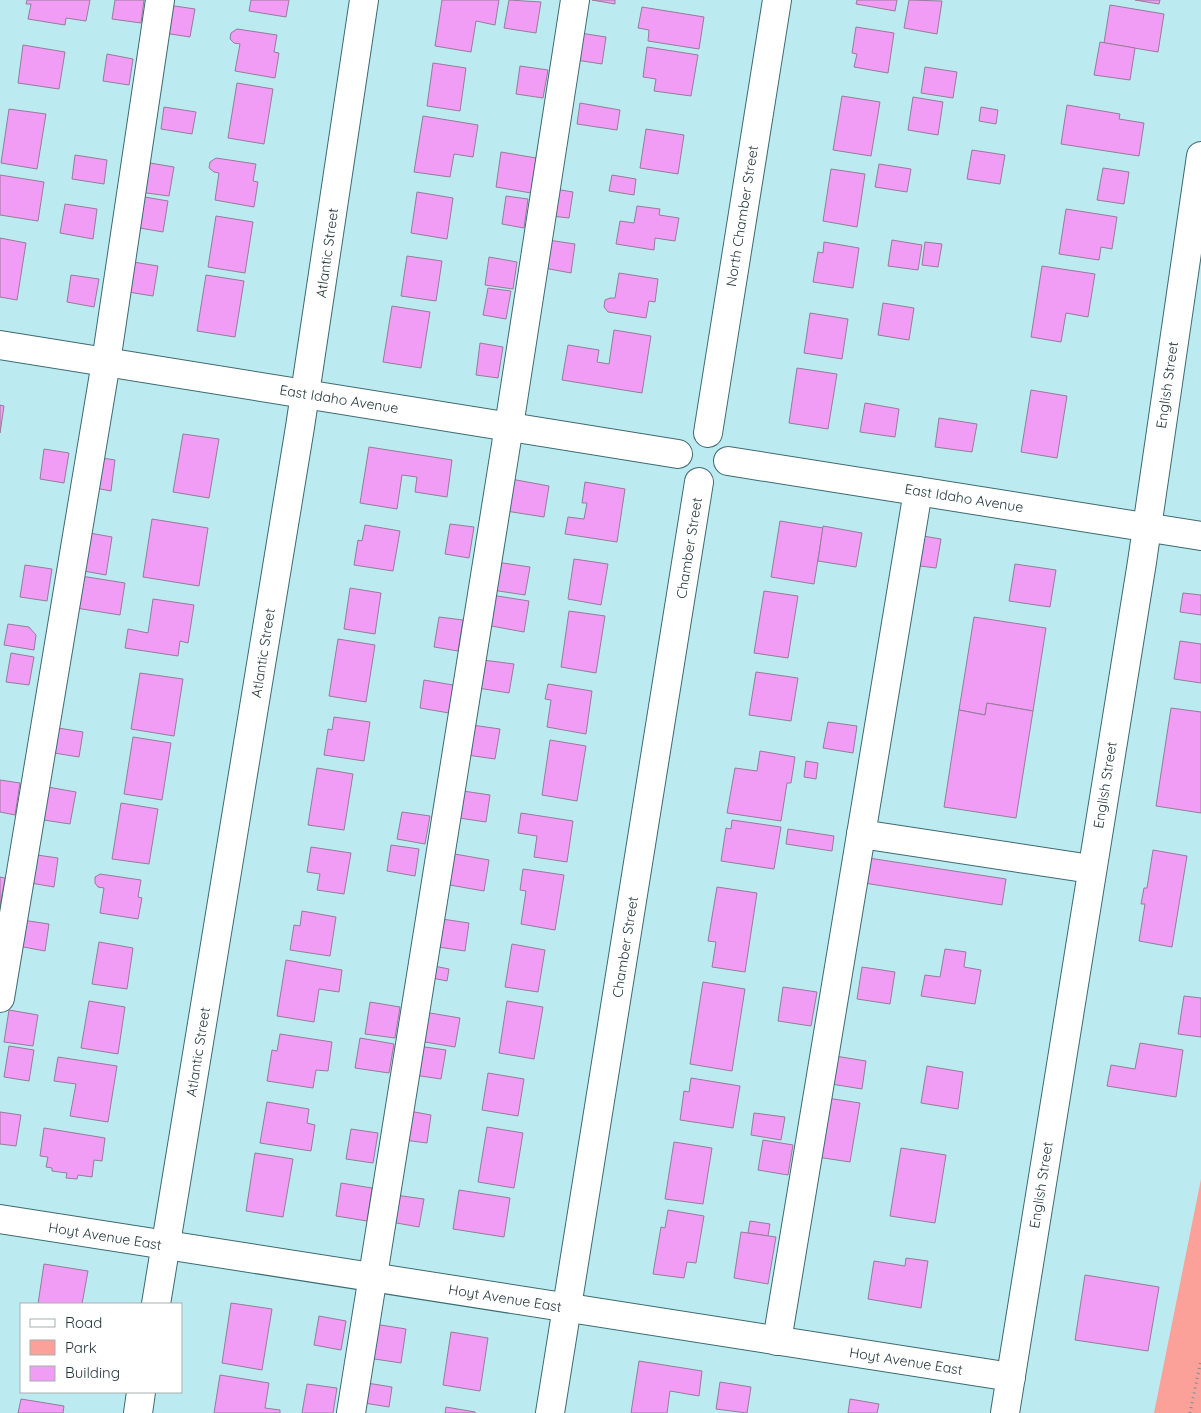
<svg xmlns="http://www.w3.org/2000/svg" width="1201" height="1413" viewBox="0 0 1201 1413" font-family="Quicksand,sans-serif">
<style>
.green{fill:#fca199}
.building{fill:#f29df5;stroke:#967c97}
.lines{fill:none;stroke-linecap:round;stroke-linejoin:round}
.minor-casing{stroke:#3d6a70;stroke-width:30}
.path{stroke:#6f9094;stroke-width:3;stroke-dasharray:1 4;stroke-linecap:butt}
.minor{stroke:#fff;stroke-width:28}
.labels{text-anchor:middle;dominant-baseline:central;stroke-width:4;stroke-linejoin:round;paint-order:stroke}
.street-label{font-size:14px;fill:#233638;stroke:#fff}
</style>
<rect width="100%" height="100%" fill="#bbebf1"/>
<polygon class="green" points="1201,1179 1201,1413 1154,1413"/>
<g class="building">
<polygon points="27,0 90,0 86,21 66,18 65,25 28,19 31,4 26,4"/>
<polygon points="115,0 144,0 141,23 112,19"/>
<polygon points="251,0 289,0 286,17 249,11"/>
<polygon points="442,0 499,0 495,25 476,21 471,52 435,46"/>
<polygon points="509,0 541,2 536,33 504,28"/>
<polygon points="592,0 615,0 615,4"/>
<polygon points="857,0 897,0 895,11 856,4"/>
<polygon points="909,0 942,1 937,34 904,28"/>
<polygon points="1135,0 1160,0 1159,4"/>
<polygon points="168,5 195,9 190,37 164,33"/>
<polygon points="1110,5 1164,14 1158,52 1104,43"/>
<polygon points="642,7 704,17 699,49 648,41 649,30 638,28"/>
<polygon points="856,27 894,33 888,73 854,67 857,54 852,53"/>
<polygon points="237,29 277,35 274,52 279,53 275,78 235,71 240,44 234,43 230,39 231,33"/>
<polygon points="580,33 606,37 602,64 576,60"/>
<polygon points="1100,42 1135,48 1130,80 1094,75"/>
<polygon points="23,45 65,52 59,89 18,83"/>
<polygon points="647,47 698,55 691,96 654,91 656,79 643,77"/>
<polygon points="107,54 133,59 129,85 103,81"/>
<polygon points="433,63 466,68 460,111 427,106"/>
<polygon points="520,66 548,70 543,98 516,94"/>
<polygon points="925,67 957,72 953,98 921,93"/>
<polygon points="237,83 273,89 264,144 228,138"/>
<polygon points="842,96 880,102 871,156 833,150"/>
<polygon points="913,97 943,102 938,135 908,130"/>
<polygon points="580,103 620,110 617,130 577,124"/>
<polygon points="1067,105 1120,114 1119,119 1144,123 1139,156 1061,144"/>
<polygon points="164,107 196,112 192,134 161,129"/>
<polygon points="981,107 998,110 996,124 979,121"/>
<polygon points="9,109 46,114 37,169 1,163"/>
<polygon points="423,116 478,125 473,157 454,154 450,177 414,172"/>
<polygon points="646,129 684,135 678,174 640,168"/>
<polygon points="972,150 1005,155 1000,184 967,179"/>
<polygon points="501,152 536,158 531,193 496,187"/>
<polygon points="75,155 107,160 104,184 72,179"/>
<polygon points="216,158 256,164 253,181 258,182 254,207 215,200 219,173 214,172 209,168 210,162"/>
<polygon points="144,162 174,167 169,196 139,192"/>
<polygon points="879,164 911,169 907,192 875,187"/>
<polygon points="1103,168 1129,172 1124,204 1097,200"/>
<polygon points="831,169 865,174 857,227 823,221"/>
<polygon points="0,175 44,182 38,221 0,215"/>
<polygon points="612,175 636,179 634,195 609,191"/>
<polygon points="555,189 573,192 569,218 551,216"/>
<polygon points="417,192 453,198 447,239 411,233"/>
<polygon points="139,196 168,201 163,232 134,227"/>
<polygon points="506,196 528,199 524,228 502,224"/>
<polygon points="65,204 97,209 93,239 60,233"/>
<polygon points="637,206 660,209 659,215 679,218 675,241 655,238 654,250 616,244 620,221 634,223"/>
<polygon points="1066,209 1117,217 1112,249 1101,247 1099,260 1059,254"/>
<polygon points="216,216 253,222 245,273 208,267"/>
<polygon points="0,238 26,243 17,300 0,297"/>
<polygon points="548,240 575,244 571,273 544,268"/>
<polygon points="892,240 922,245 918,270 888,266"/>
<polygon points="824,242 859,248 853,288 813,282 818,252 823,253"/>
<polygon points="925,242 942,244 938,267 922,265"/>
<polygon points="407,256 442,261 436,301 401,296"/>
<polygon points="489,257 517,262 513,289 485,285"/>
<polygon points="127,261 158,266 153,296 122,291"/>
<polygon points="1042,266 1095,274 1088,317 1066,313 1061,342 1031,337"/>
<polygon points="619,273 658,279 655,302 649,301 646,318 608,312 604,307 605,300 610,298 615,298"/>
<polygon points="71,275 99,279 94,307 67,302"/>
<polygon points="206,275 244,281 235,337 197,331"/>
<polygon points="488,288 511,291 506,319 483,315"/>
<polygon points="883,303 914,308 909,340 878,335"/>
<polygon points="392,306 430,312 421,368 383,362"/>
<polygon points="810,313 848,319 842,359 804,353"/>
<polygon points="614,330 651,336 642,393 562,380 568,345 599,350 597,362 609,364"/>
<polygon points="480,343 503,347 498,378 476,375"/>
<polygon points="797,368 837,374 828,429 789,423"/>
<polygon points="1031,390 1067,396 1057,458 1021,452"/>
<polygon points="865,403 899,409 895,437 860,432"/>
<polygon points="0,405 4,406 0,433"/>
<polygon points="939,418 977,424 972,452 935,447"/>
<polygon points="183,434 219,439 209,498 173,492"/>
<polygon points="369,447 452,460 447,497 415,492 417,477 402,475 397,509 360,503"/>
<polygon points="44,449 69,453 64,483 40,479"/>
<polygon points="95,457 115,460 111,491 90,487"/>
<polygon points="511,479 549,486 544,517 506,511"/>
<polygon points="585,482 625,489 617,542 565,534 568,517 584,519 587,503 582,503"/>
<polygon points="152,519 208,528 199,586 143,577"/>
<polygon points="780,521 823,528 814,584 771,577"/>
<polygon points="450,524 474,527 469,558 445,554"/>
<polygon points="365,525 400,531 393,571 354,565 358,540 362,541"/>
<polygon points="823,526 862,533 856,567 818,561"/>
<polygon points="84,532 112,537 106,575 78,570"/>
<polygon points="917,535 941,539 936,568 912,565"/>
<polygon points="574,559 608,564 601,605 568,599"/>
<polygon points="496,562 530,567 525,595 492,590"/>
<polygon points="1015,564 1056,570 1050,607 1009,601"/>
<polygon points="25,565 52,569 47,601 20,597"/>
<polygon points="81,576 125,583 120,615 76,608"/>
<polygon points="350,588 381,593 375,634 344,629"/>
<polygon points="764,591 798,596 788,658 754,653"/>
<polygon points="1183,593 1201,595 1201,615 1180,612"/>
<polygon points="491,595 529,601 524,632 486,625"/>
<polygon points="153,599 194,605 188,643 180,641 178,656 125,648 128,629 148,633"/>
<polygon points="569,611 605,616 596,673 561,667"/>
<polygon points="439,617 463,620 458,651 434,647"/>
<polygon points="974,617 1046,628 1033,711 987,703 985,715 959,710"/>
<polygon points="8,624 29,627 36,635 34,650 4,645"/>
<polygon points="338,639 375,645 366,702 329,696"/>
<polygon points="1180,641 1201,644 1201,683 1174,679"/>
<polygon points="11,653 34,657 29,685 6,682"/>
<polygon points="483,660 514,664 509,693 478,688"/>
<polygon points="756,672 798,678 791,721 749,715"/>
<polygon points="140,673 183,679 174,736 131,729"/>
<polygon points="424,680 453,685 449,713 420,708"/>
<polygon points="548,684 592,691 586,734 547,727 551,700 545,699"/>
<polygon points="987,703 1033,711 1016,818 944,807 959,710 985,715"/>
<polygon points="1171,708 1201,712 1201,813 1156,806"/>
<polygon points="334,717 370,722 364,761 324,755 328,729 332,730"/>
<polygon points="828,722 857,726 853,753 823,748"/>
<polygon points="472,725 500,729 495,759 467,755"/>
<polygon points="52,727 83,732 79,757 48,752"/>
<polygon points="133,737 171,743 162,800 124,794"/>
<polygon points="550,740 586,746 577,801 542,795"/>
<polygon points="760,751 795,757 791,783 787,783 781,821 727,813 735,768 757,771"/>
<polygon points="806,761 818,763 816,779 804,777"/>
<polygon points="317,768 353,774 344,830 308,825"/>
<polygon points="0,780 20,783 15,815 0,812"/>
<polygon points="42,786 76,792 70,824 37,819"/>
<polygon points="463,791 490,795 486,822 459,818"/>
<polygon points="121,803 158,809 149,864 112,859"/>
<polygon points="402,812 430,816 425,844 397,839"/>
<polygon points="521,813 573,821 567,862 534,857 537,836 518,833"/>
<polygon points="732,820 781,827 774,869 721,861 726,828 731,829"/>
<polygon points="788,829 834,836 832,851 786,844"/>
<polygon points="391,845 419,849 415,876 387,871"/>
<polygon points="311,847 351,853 344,894 317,890 320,874 307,872"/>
<polygon points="1153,850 1187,856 1172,947 1139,941 1145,904 1141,904 1144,888 1147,888"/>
<polygon points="449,853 489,860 484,891 444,884"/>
<polygon points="30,854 58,858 54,887 25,882"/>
<polygon points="862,857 1006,879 1002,905 858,882"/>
<polygon points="523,869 564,875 555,930 521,924 526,891 520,890"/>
<polygon points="100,874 141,880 138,897 142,898 138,919 100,913 104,888 98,887 95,883 95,877"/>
<polygon points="0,877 5,878 0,907"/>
<polygon points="717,887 757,893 745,972 712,967 716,942 708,941"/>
<polygon points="302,911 336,917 330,956 290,950 294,925 300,926"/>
<polygon points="442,919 469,923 465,951 438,947"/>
<polygon points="22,920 49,924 45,951 18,946"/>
<polygon points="99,942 133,948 127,989 92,984"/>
<polygon points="512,944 545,950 538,992 505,987"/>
<polygon points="945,949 966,952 964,967 981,970 975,1004 921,996 925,975 940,977"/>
<polygon points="286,960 342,970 339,992 319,989 314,1022 277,1016"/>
<polygon points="434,966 449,969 447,981 432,978"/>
<polygon points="862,967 895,972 890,1004 857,999"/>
<polygon points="703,982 745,989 732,1071 690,1064"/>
<polygon points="783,987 817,992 811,1026 778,1021"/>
<polygon points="1184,996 1201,998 1201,1037 1178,1034"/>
<polygon points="89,1001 125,1007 118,1054 81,1048"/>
<polygon points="507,1001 543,1007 534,1059 499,1053"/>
<polygon points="370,1002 400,1007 395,1038 365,1034"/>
<polygon points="9,1010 38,1015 33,1046 4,1042"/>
<polygon points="424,1012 460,1018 455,1047 419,1041"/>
<polygon points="280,1034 332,1042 328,1071 316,1070 313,1088 267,1081 272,1050 277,1051"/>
<polygon points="360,1038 394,1044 389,1073 355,1068"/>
<polygon points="1140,1043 1183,1050 1176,1097 1107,1086 1111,1065 1135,1069"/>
<polygon points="9,1046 34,1050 29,1081 4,1077"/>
<polygon points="418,1046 446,1050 441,1079 414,1075"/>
<polygon points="835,1056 866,1061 862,1089 831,1084"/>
<polygon points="58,1057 117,1066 108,1122 70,1116 76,1084 54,1081"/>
<polygon points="927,1066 963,1072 958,1109 921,1103"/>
<polygon points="488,1073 524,1079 518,1116 482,1110"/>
<polygon points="691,1078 740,1086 733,1128 680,1120 684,1091 689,1092"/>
<polygon points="827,1098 860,1103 850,1162 817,1157"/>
<polygon points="267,1102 309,1109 307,1123 315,1125 311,1151 260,1143"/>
<polygon points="409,1111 431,1115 427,1143 404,1140"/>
<polygon points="0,1112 21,1115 16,1146 0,1144"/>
<polygon points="754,1113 785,1117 781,1140 751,1135"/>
<polygon points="487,1127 523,1133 514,1188 478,1182"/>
<polygon points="44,1128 105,1138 102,1161 94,1160 92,1177 78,1175 77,1179 66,1178 67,1173 52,1171 52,1168 46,1167 48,1157 40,1156"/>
<polygon points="351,1129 378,1133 373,1163 346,1159"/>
<polygon points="763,1140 793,1145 788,1175 758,1170"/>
<polygon points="674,1142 712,1148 703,1204 665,1199"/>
<polygon points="901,1148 946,1155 935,1223 890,1216"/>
<polygon points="255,1153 293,1159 283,1217 246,1211"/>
<polygon points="341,1183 372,1188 367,1221 336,1216"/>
<polygon points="459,1190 510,1198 504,1237 453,1229"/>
<polygon points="395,1195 424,1199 419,1227 391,1222"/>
<polygon points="668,1210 704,1216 696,1263 687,1262 684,1278 653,1274 661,1227 665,1228"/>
<polygon points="750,1221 770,1224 768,1236 748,1233"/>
<polygon points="741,1232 776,1237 768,1284 734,1278"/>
<polygon points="906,1258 928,1261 921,1308 868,1299 874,1261 905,1266"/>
<polygon points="44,1264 88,1271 82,1304 38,1304"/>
<polygon points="1085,1275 1159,1287 1148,1351 1075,1340"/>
<polygon points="231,1303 272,1309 262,1370 222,1363"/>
<polygon points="319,1316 346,1321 341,1350 314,1345"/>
<polygon points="374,1324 406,1329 401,1363 368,1358"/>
<polygon points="451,1332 488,1338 480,1391 443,1385"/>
<polygon points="639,1361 702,1371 699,1396 670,1391 667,1413 631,1413"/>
<polygon points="220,1375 269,1383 265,1408 280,1410 280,1413 214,1413"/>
<polygon points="720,1382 751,1387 747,1413 716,1409"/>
<polygon points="367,1383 392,1387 389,1407 364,1403"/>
<polygon points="307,1384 337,1388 333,1413 302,1413"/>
<polygon points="21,1399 64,1406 63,1413 18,1413"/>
<polygon points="850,1399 879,1404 877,1413 848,1413"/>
<polygon points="446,1407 475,1412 475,1413 445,1413"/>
</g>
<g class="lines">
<defs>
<g id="minor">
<polyline points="0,345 678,454"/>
<polyline points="708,433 777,0"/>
<polyline points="728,461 1201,536"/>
<polyline points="861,834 1091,869"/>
<polyline points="0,998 106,362 160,0"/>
<polyline points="0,1219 1011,1377"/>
<polyline points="156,1304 300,427 364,0"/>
<polyline points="777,1341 918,491"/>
<polyline points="138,1413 141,1392"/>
<polyline points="351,1413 509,426 575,0"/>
<polyline points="550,1413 699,482"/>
<polyline points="1005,1413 1142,562 1201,156"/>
</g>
</defs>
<use href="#minor" class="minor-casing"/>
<polyline class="path" points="1190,1413 1201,1360"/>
<use href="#minor" class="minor"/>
</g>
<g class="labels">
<g class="street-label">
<text transform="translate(742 216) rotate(-81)">North Chamber Street</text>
<text transform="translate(327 253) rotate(-82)">Atlantic Street</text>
<text transform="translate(1167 385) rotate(-82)">English Street</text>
<text transform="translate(339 399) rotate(9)">East Idaho Avenue</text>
<text transform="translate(964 498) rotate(9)">East Idaho Avenue</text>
<text transform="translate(689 548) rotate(-81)">Chamber Street</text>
<text transform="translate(263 653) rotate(-81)">Atlantic Street</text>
<text transform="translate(1105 785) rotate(-81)">English Street</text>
<text transform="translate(625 947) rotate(-81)">Chamber Street</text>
<text transform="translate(198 1052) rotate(-81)">Atlantic Street</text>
<text transform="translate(1041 1185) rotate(-81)">English Street</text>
<text transform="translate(105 1236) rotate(9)">Hoyt Avenue East</text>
<text transform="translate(505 1298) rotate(9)">Hoyt Avenue East</text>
<text transform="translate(906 1361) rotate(9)">Hoyt Avenue East</text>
</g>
</g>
<rect x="20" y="1303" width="162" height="90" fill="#ffffff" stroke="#a7afaf"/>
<rect x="30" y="1319" width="25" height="8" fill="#ffffff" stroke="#a7afaf"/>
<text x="65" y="1328" font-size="15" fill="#233638">Road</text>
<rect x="30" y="1340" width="25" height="15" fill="#fca199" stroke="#a7afaf"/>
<text x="65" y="1353" font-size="15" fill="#233638">Park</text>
<rect x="30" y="1366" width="25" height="15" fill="#f29df5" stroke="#a7afaf"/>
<text x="65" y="1378" font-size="15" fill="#233638">Building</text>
</svg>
